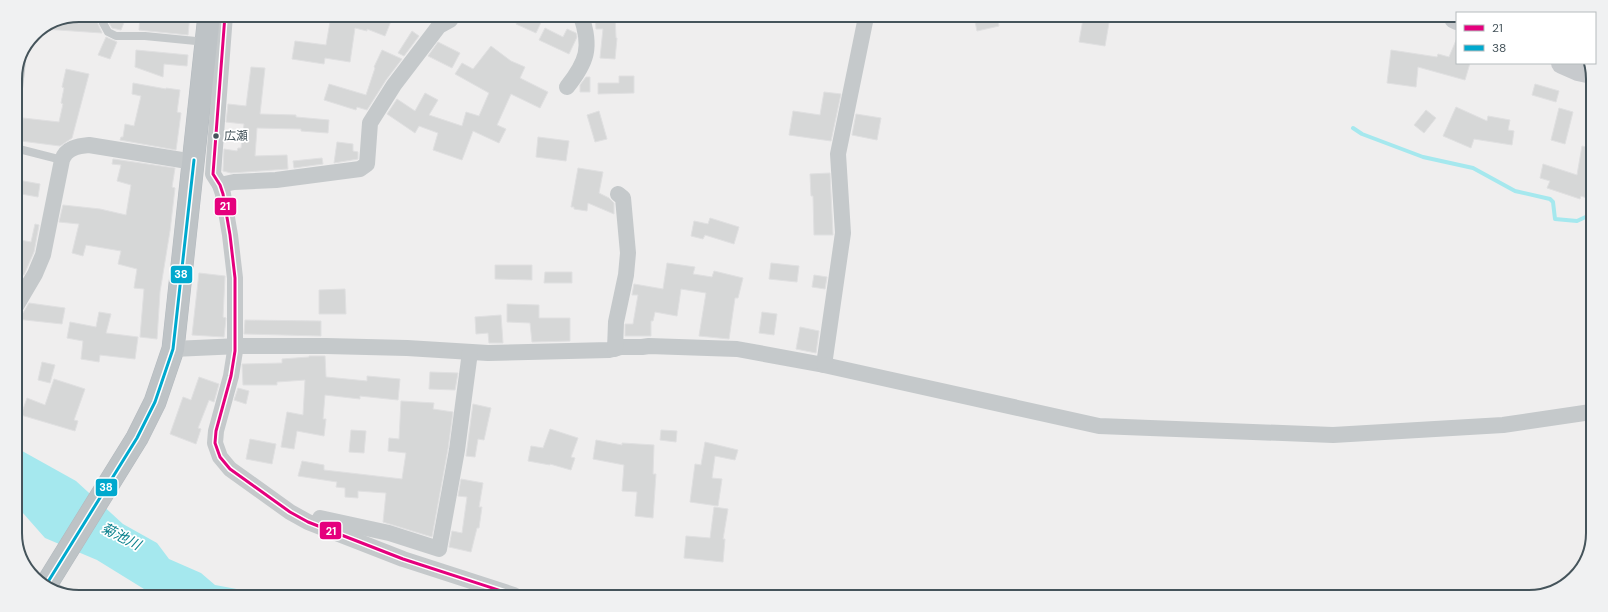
<svg xmlns="http://www.w3.org/2000/svg" width="1608" height="612" viewBox="0 0 1608 612" font-family="'DM Sans','Noto Sans JP',sans-serif">
<style>
.water{fill:#a5e8ee}
.lines{fill:none;stroke-linecap:round;stroke-linejoin:round}
.stream{stroke:#a5e8ee;stroke-width:4}
.building{fill:#d6d7d7;stroke:#e0e0e1}
.trunk-casing{stroke:#b3b9be;stroke-width:23}
.service{stroke:#c5c9cb;stroke-width:8}
.minor{stroke:#c5c9cb;stroke-width:16}
.secondary{stroke:#c7cacd;stroke-width:22}
.trunk{stroke:#bec3c6;stroke-width:22}
.bus-1-casing{stroke:#fff;stroke-width:6}
.bus-2-casing{stroke:#fff;stroke-width:6}
.bus-1{stroke:#e5007d;stroke-width:3}
.bus-2{stroke:#00a9ce;stroke-width:3}
.bus-dot{fill:#45545b;stroke:#fff;stroke-width:1.5}
.labels{text-anchor:middle;dominant-baseline:central;stroke-width:3.5;stroke-linejoin:round;paint-order:stroke}
.bus-label{font-size:12px;fill:#45545b;stroke:#fff;text-anchor:start}
.water-label{font-size:14px;font-style:italic;fill:#0a818d;stroke:#fff}
.rim{fill:none;stroke:#45545b;stroke-width:2}
.line-badge{stroke:#fff;stroke-width:1.5}
.badge-label{font-size:11px;text-anchor:middle;font-weight:bold;fill:#fff}
</style>
<rect width="100%" height="100%" fill="#efeeee"/>
<polygon class="water" points="15,447 76,481 123,524 157,543 169,559 201,573 215,585 242,590 246,594 155,594 144,589 97,560 45,538 15,504"/>
<g class="lines">
<polyline class="stream" points="1353,128 1362,134 1423,157 1473,168 1515,191 1550,199 1553,202 1555,219 1577,221 1592,214"/>
</g>
<g class="building">
<polygon points="79,15 97,15 98,24 102,33 44,29"/>
<polygon points="109,15 127,15 121,30 112,28 108,21 108,16"/>
<polygon points="174,15 190,15 188,35 139,30 140,17 173,21"/>
<polygon points="331,16 393,16 385,36 367,29 367,31 355,28 350,62 325,58 324,64 292,59 295,41 326,45"/>
<polygon points="520,16 544,16 536,33 516,24"/>
<polygon points="595,16 615,16 616,38 617,38 615,59 600,58 603,29 596,29"/>
<polygon points="974,17 997,17 999,26 977,31"/>
<polygon points="1086,17 1110,17 1105,46 1079,42 1083,19 1086,19"/>
<polygon points="545,28 563,37 567,29 576,33 577,37 569,54 539,40"/>
<polygon points="412,31 419,36 404,56 398,53"/>
<polygon points="106,37 117,42 110,59 98,55"/>
<polygon points="1457,38 1457,63 1470,63 1465,80 1418,67 1416,87 1387,83 1391,50 1437,57 1438,54 1449,57"/>
<polygon points="438,42 460,53 452,68 428,56"/>
<polygon points="491,46 511,61 525,67 520,78 548,92 540,108 511,94 497,125 506,129 499,143 473,131 462,160 433,150 438,133 419,126 415,133 387,114 397,99 415,111 425,93 438,100 429,115 462,126 466,112 479,116 489,93 455,74 462,63 473,69"/>
<polygon points="136,50 188,55 187,66 164,64 163,77 135,67"/>
<polygon points="382,50 402,59 386,80 367,110 357,107 356,110 324,100 329,84 366,95 375,68 374,67"/>
<polygon points="251,67 265,68 260,114 296,115 296,117 329,120 328,133 301,131 301,129 257,128 255,156 287,155 288,169 231,173 223,171 224,149 237,151 238,148 241,148 244,124 226,122 228,104 246,106"/>
<polygon points="66,69 89,74 72,138 60,146 21,141 23,118 59,122 63,104 61,103 64,88 62,87"/>
<polygon points="619,76 634,76 634,93 598,94 598,83 619,83"/>
<polygon points="586,77 590,77 590,92 580,92 580,85"/>
<polygon points="133,83 166,89 166,88 180,90 177,112 181,113 176,150 120,140 121,137 123,137 125,124 134,126 141,96 132,94"/>
<polygon points="1535,84 1559,91 1556,102 1532,95"/>
<polygon points="824,92 841,94 831,141 789,135 793,111 820,115"/>
<polygon points="1456,107 1487,121 1488,116 1510,120 1508,130 1514,131 1512,145 1474,139 1471,148 1443,136"/>
<polygon points="1559,108 1573,112 1565,144 1551,140"/>
<polygon points="1426,110 1436,118 1424,133 1414,125"/>
<polygon points="599,111 607,139 595,142 587,115"/>
<polygon points="856,114 881,118 877,140 852,135"/>
<polygon points="538,137 569,141 566,161 536,157"/>
<polygon points="337,142 353,144 353,151 358,152 358,159 334,163"/>
<polygon points="1582,146 1592,148 1589,175 1592,176 1592,200 1581,196 1580,199 1547,188 1550,181 1540,178 1543,164 1577,175"/>
<polygon points="322,158 323,164 294,168 293,161"/>
<polygon points="113,159 175,168 172,187 175,188 170,231 160,292 157,339 140,337 144,289 134,288 137,269 118,264 121,251 86,245 83,256 72,253 79,224 59,222 63,205 100,209 126,215 131,185 117,181 121,165 112,164"/>
<polygon points="578,168 603,172 599,193 609,198 614,203 614,214 588,203 587,211 574,209 574,207 571,207"/>
<polygon points="830,173 833,235 814,235 813,196 811,196 810,174"/>
<polygon points="18,180 40,184 38,197 16,193"/>
<polygon points="710,218 739,227 734,244 705,235 703,239 691,236 694,221 708,224"/>
<polygon points="35,224 39,225 34,252 24,275 15,273 15,239 31,242"/>
<polygon points="667,263 695,267 693,274 712,277 714,271 743,278 738,298 735,298 729,339 699,336 706,293 681,289 677,316 655,312 653,321 651,321 651,336 625,336 625,324 633,324 638,295 632,295 634,284 663,289"/>
<polygon points="771,263 799,266 797,282 769,279"/>
<polygon points="495,265 532,265 532,280 495,279"/>
<polygon points="545,272 572,272 572,283 544,283"/>
<polygon points="199,273 225,276 223,317 226,318 224,337 192,335"/>
<polygon points="814,275 827,277 825,289 812,287"/>
<polygon points="345,289 346,314 319,314 319,290"/>
<polygon points="29,303 65,308 62,324 16,319 23,313"/>
<polygon points="507,304 539,305 539,318 570,318 570,341 532,342 530,323 507,322"/>
<polygon points="99,312 111,314 106,333 138,337 135,359 100,355 99,362 81,359 83,341 67,338 70,322 96,327"/>
<polygon points="762,312 777,314 774,335 759,333"/>
<polygon points="501,315 503,343 489,343 488,333 476,334 475,317"/>
<polygon points="245,320 321,321 321,336 244,334"/>
<polygon points="800,327 819,331 816,353 796,349"/>
<polygon points="309,356 325,356 326,377 367,381 367,376 400,379 398,400 360,396 360,399 325,395 323,419 326,419 324,436 297,431 294,449 281,447 287,412 303,415 305,380 277,382 277,385 243,385 242,364 282,363 282,359 309,357"/>
<polygon points="42,362 55,365 50,383 38,380"/>
<polygon points="430,372 458,373 455,390 429,389"/>
<polygon points="199,377 219,384 214,402 209,400 198,428 201,429 196,444 170,434 183,397 191,400"/>
<polygon points="54,379 85,389 74,420 78,421 75,431 21,415 27,398 45,405"/>
<polygon points="238,388 249,391 246,404 234,400"/>
<polygon points="401,401 434,403 433,409 453,412 448,449 432,537 383,522 386,493 358,491 358,498 345,497 345,488 336,487 337,482 298,476 302,461 324,465 324,470 402,479 406,453 388,451 389,438 399,439"/>
<polygon points="473,404 491,408 484,440 478,439 475,457 466,456"/>
<polygon points="550,429 578,438 571,457 575,458 571,470 550,464 550,465 528,461 531,446 543,448"/>
<polygon points="351,430 366,431 364,453 349,452"/>
<polygon points="661,430 677,431 676,442 660,440"/>
<polygon points="250,439 276,444 272,464 246,459"/>
<polygon points="596,440 622,445 622,443 654,445 653,474 656,474 653,518 635,516 637,492 622,491 624,465 593,459"/>
<polygon points="705,442 738,450 735,460 715,456 712,478 722,479 718,506 690,502 695,464 701,465"/>
<polygon points="461,479 483,483 479,507 482,507 479,528 477,528 471,552 449,547 452,531 462,533 467,497 458,496"/>
<polygon points="714,507 728,509 723,539 725,539 723,562 684,558 686,536 710,538"/>
</g>
<g class="lines">
<defs>
<polyline id="trunk" points="46,585 137,438 155,402 173,349 209,15"/>
</defs>
<use href="#trunk" class="trunk-casing"/>
<g class="service">
<polyline points="102,15 103,23 108,32 116,36 145,36 206,42"/>
<polyline points="15,126 22,60"/>
<polyline points="15,148 62,160"/>
</g>
<g class="minor">
<polyline points="225,15 213,174 220,185 223,194 230,235 235,278 235,351 231,376 216,431 215,443 220,457 230,469 290,512 308,522 403,559 514,595"/>
<path d="M567 87C587 62 592 47 581 16"/>
<polyline points="220,185 234,182 276,180 360,169 367,164 370,123 394,85 439,26 450,20 453,16"/>
<path d="M15 308 35 274 43 255 62 160C66 148 78 146 89 145L194 162"/>
<polyline points="173,349 240,346 326,346 407,348 488,353 609,350 621,347 642,347 649,346 737,349 824,365 843,233 838,154 866,17"/>
<polyline points="615,349 616,322 626,275 628,253 623,198 618,194"/>
<polyline points="824,365 1099,426 1333,435 1503,425 1591,412"/>
<polyline points="320,518 389,533 439,549 457,450 470,352"/>
<polyline points="53,590 60,594"/>
</g>
<g class="secondary">
<polyline points="1455,18 1457,19"/>
<polyline points="1562,63 1578,70 1592,73"/>
</g>
<use href="#trunk" class="trunk"/>
<defs>
<polyline id="bus-1" points="225,15 213,174 220,185 223,194 230,235 235,278 235,351 231,376 216,431 215,443 220,457 230,469 290,512 308,522 403,559 514,595"/>
<polyline id="bus-2" points="46,585 137,438 155,402 173,349 194,160"/>
</defs>
<use href="#bus-1" class="bus-1-casing"/>
<use href="#bus-2" class="bus-2-casing"/>
<use href="#bus-1" class="bus-1"/>
<use href="#bus-2" class="bus-2"/>
</g>
<circle class="bus-dot" cx="216" cy="136" r="3.5"/>
<g class="labels">
<g class="bus-label">
<text x="224" y="136">広瀬</text>
</g>
<g class="water-label">
<text transform="translate(121 536) rotate(27)">菊池川</text>
</g>
</g>
<path d="M0 0H1608V612H0ZM79 22H1529A57 57 0 0 1 1586 79V533A57 57 0 0 1 1529 590H79A57 57 0 0 1 22 533V79A57 57 0 0 1 79 22Z" fill="#f0f1f2" fill-rule="evenodd"/>
<path class="rim" d="M79 22H1529A57 57 0 0 1 1586 79V533A57 57 0 0 1 1529 590H79A57 57 0 0 1 22 533V79A57 57 0 0 1 79 22Z"/>
<g class="line-badge">
<rect x="214" y="197" width="23" height="19" rx="4" fill="#e5007d"/>
<rect x="170" y="265" width="23" height="19" rx="4" fill="#00a9ce"/>
<rect x="95" y="478" width="23" height="19" rx="4" fill="#00a9ce"/>
<rect x="319" y="521" width="23" height="19" rx="4" fill="#e5007d"/>
</g>
<g class="badge-label">
<text x="225" y="210">21</text>
<text x="181" y="278">38</text>
<text x="106" y="491">38</text>
<text x="331" y="535">21</text>
</g>
<rect x="1456" y="12" width="140" height="52" fill="#ffffff" stroke="#b5bbbd"/>
<rect x="1464" y="25" width="20" height="6" fill="#e5007d" stroke="#b5bbbd"/>
<text x="1492" y="32" font-size="12" fill="#45545b">21</text>
<rect x="1464" y="45" width="20" height="6" fill="#00a9ce" stroke="#b5bbbd"/>
<text x="1492" y="52" font-size="12" fill="#45545b">38</text>
</svg>
